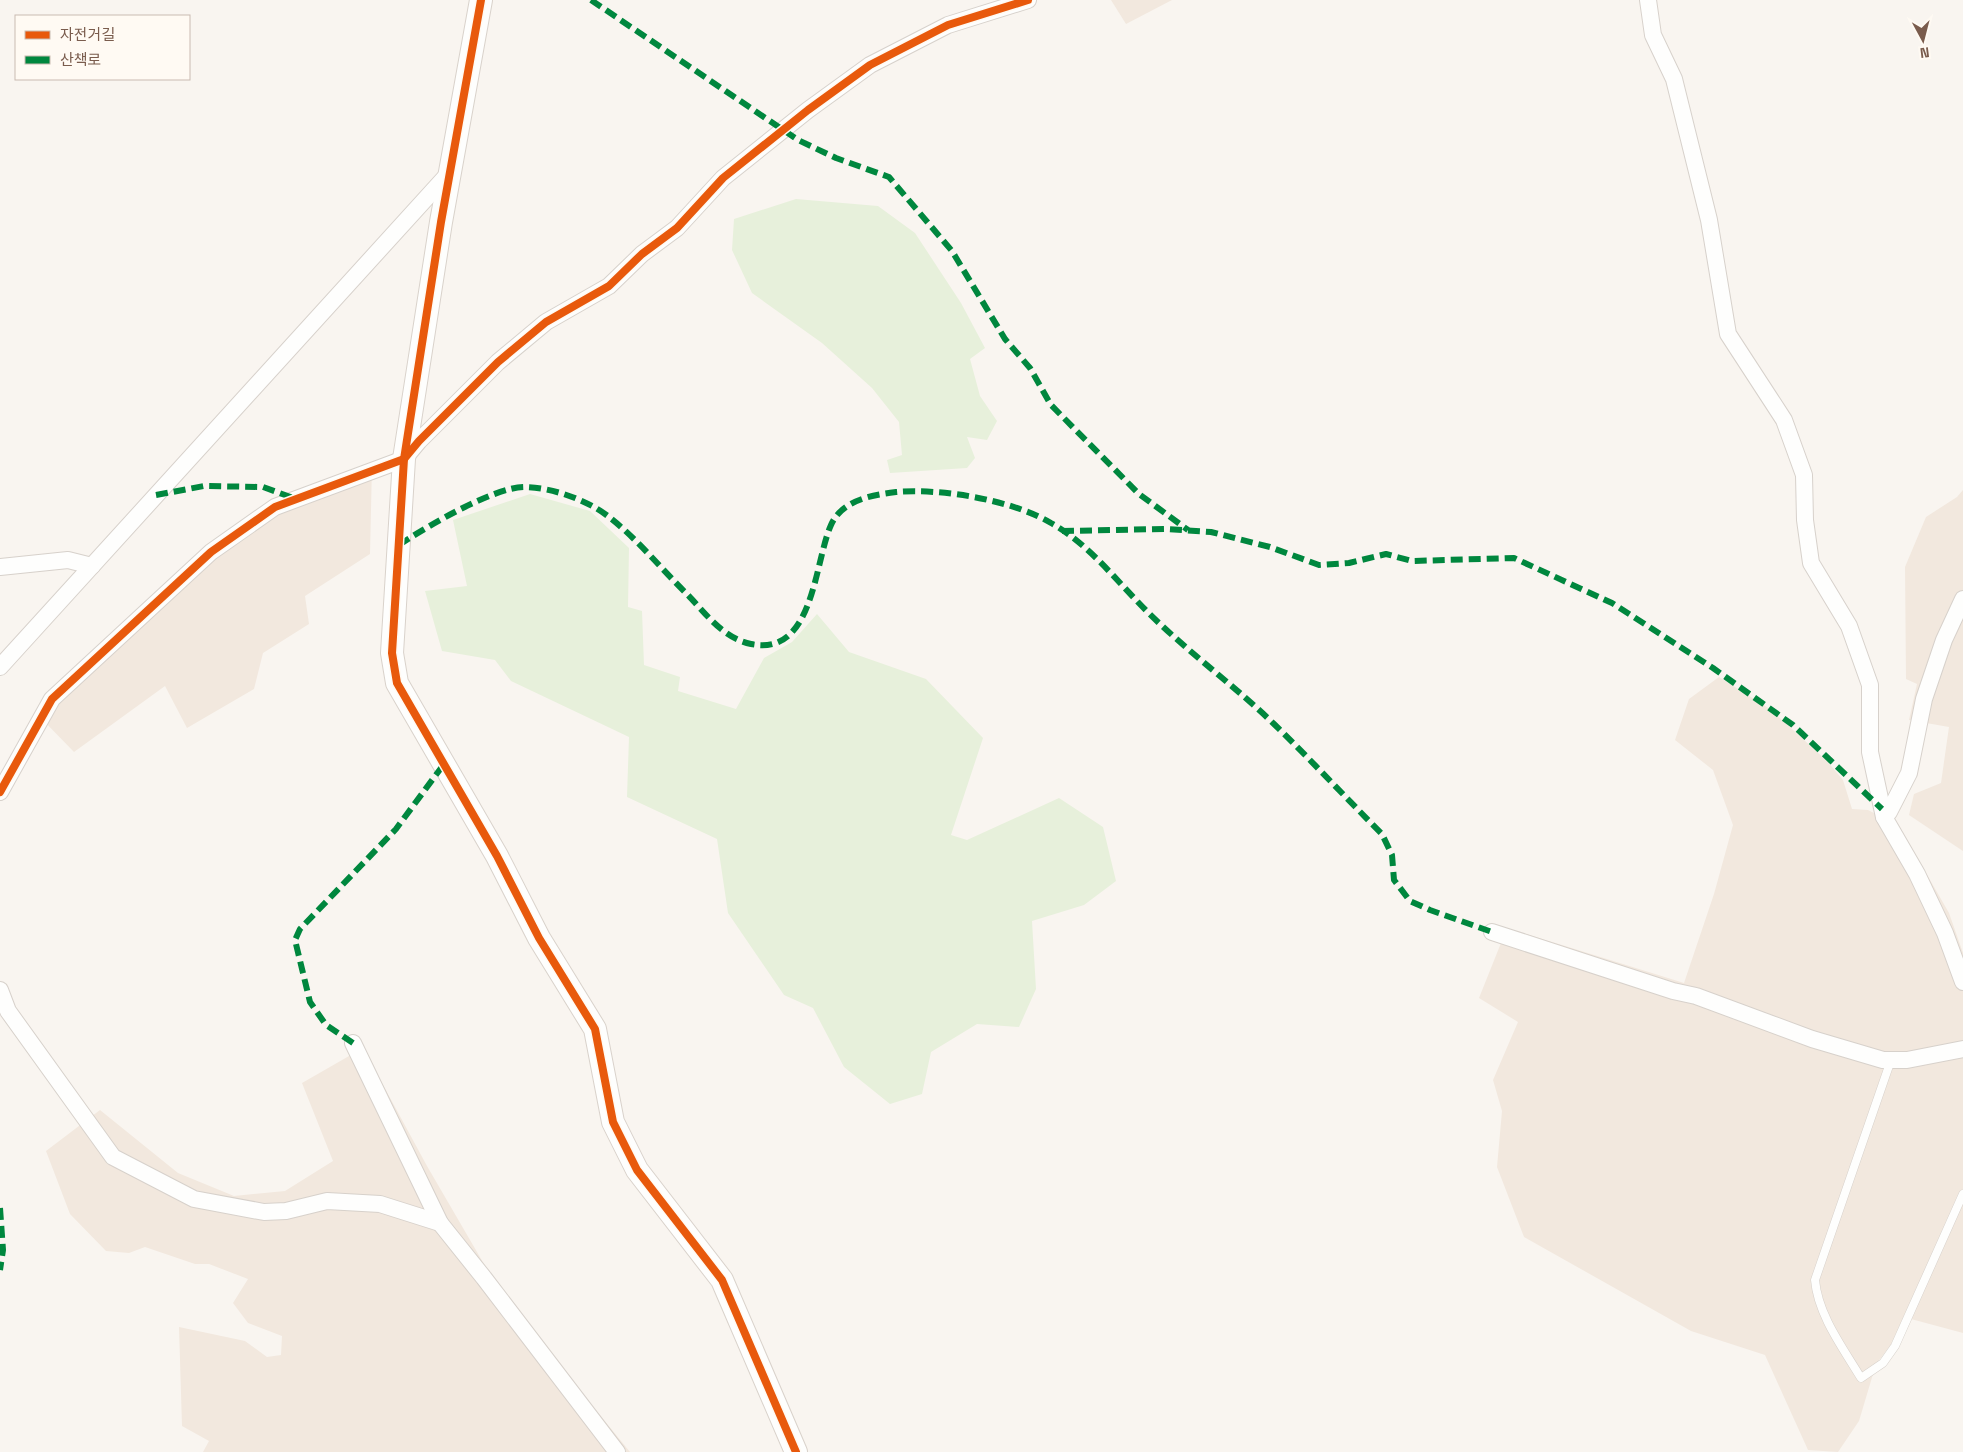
<svg xmlns="http://www.w3.org/2000/svg" width="1963" height="1452" viewBox="0 0 1963 1452" font-family="'Space Grotesk','Noto Sans KR',sans-serif">
<style>
.residential{fill:#f2e8de}
.green{fill:#e7f0db}
.lines{fill:none;stroke-linecap:round;stroke-linejoin:round}
.lane-casing{stroke:#d7d1cb;stroke-width:9}
.street-casing{stroke:#d7d1cb;stroke-width:18}
.secondary-casing{stroke:#d9d2cb;stroke-width:24}
.lane{stroke:#fefefd;stroke-width:8}
.street{stroke:#fefefd;stroke-width:16}
.secondary{stroke:#fefefd;stroke-width:22}
.quiet{stroke:#00873e;stroke-width:6;stroke-dasharray:12 6;stroke-linecap:butt}
.cycleway-casing{stroke:#fffaf3;stroke-width:11}
.cycleway{stroke:#e8590c;stroke-width:8}
</style>
<rect width="100%" height="100%" fill="#f9f5f0"/>
<g class="residential">
<polygon points="1111,0 1172,0 1126,24"/>
<polygon points="372,465 370,554 305,596 309,624 263,653 254,689 187,728 165,686 74,752 37,714 272,502"/>
<polygon points="1963,490 1963,851 1909,815 1914,794 1941,783 1949,727 1909,720 1917,684 1906,679 1905,567 1926,517 1957,497"/>
<polygon points="1719,677 1770,709 1827,761 1843,780 1852,809 1868,810 1899,826 1949,913 1963,953 1963,1333 1911,1319 1876,1364 1859,1421 1838,1452 1808,1450 1765,1355 1691,1331 1524,1237 1497,1167 1502,1111 1493,1080 1518,1022 1479,998 1507,928 1684,983 1714,894 1733,825 1713,770 1675,740 1689,699"/>
<polygon points="363,1048 427,1166 502,1295 630,1452 203,1452 209,1441 182,1426 179,1327 245,1341 267,1357 281,1355 282,1336 248,1323 233,1303 248,1279 209,1264 195,1264 145,1247 129,1253 106,1251 70,1214 46,1151 100,1110 178,1173 234,1196 285,1191 333,1161 302,1083"/>
</g>
<g class="green">
<polygon points="796,199 878,206 915,233 961,303 985,348 970,359 980,396 997,421 987,440 967,437 975,458 967,468 890,473 887,460 902,455 899,422 872,388 822,343 752,293 732,250 734,219"/>
<polygon points="530,494 590,511 629,548 628,607 642,611 644,665 680,677 678,691 736,709 764,658 792,642 817,614 849,652 926,679 983,738 951,835 967,840 1059,798 1103,827 1116,881 1084,905 1032,921 1036,989 1019,1027 977,1024 931,1052 922,1094 890,1104 844,1067 813,1008 784,995 728,913 717,839 627,797 629,737 511,681 495,660 442,651 425,591 467,586 453,520"/>
</g>
<g class="lines">
<defs>
<path id="lane" d="M1891 1060 1815 1280C1818 1315 1843 1348 1861 1378L1883 1363 1895 1346 1963 1194"/>
<g id="street">
<polyline points="1648,0 1653,35 1674,79 1709,220 1728,334 1784,420 1804,475 1805,520 1811,563 1849,626 1870,685 1870,752 1884,817 1917,874 1945,933 1963,982"/>
<polyline points="0,567 68,560 92,566"/>
<polyline points="0,667 450,172"/>
<polyline points="0,792 52,699 211,552 275,507 404,459 419,441 498,362 546,322 609,286 642,254 677,228 723,178 808,110 870,65 948,25 1028,0"/>
<polyline points="1884,817 1889,812 1909,773 1924,699 1944,640 1963,599"/>
<polyline points="1492,932 1673,991 1696,996 1812,1039 1883,1060 1907,1060 1963,1049"/>
<polyline points="0,990 8,1011 113,1157 194,1199 264,1212 286,1211 327,1201 380,1204 440,1223"/>
<polyline points="353,1043 440,1223 484,1278 617,1452"/>
</g>
<polyline id="secondary" points="481,0 441,222 404,459 392,653 397,683 497,856 539,938 595,1029 613,1122 637,1170 722,1280 796,1452"/>
</defs>
<use href="#lane" class="lane-casing"/>
<use href="#street" class="street-casing"/>
<use href="#secondary" class="secondary-casing"/>
<use href="#lane" class="lane"/>
<use href="#street" class="street"/>
<use href="#secondary" class="secondary"/>
<g class="quiet">
<polyline points="591,0 798,140 836,158 889,177 952,251 1005,339 1030,368 1051,405 1139,494 1188,530"/>
<polyline points="156,495 204,486 263,487 296,499"/>
<polyline points="1062,531 1165,529 1211,532 1270,547 1319,565 1349,563 1386,554 1412,561 1514,558 1612,603 1713,668 1793,725 1882,809"/>
<path d="M399 545C426 527 495 486 526 487 549 488 574 496 594 507 625 524 660 568 687 594 706 614 723 638 751 644 814 657 814 563 831 525 842 500 872 495 896 492 941 488 1012 500 1051 523 1094 547 1123 590 1159 623 1196 658 1238 689 1274 724 1311 760 1346 798 1382 834L1392 855 1394 880 1410 901 1430 910 1492 932"/>
<polyline points="353,1043 326,1025 310,1002 295,940 300,929 396,829 444,764"/>
<polyline points="0,1208 3,1250 0,1270"/>
</g>
<defs>
<g id="cycleway">
<polyline points="481,0 441,222 404,459 392,653 397,683 497,856 539,938 595,1029 613,1122 637,1170 722,1280 796,1452"/>
<polyline points="0,792 52,699 211,552 275,507 404,459 419,441 498,362 546,322 609,286 642,254 677,228 723,178 808,110 870,65 948,25 1028,0"/>
</g>
</defs>
<use href="#cycleway" class="cycleway-casing"/>
<use href="#cycleway" class="cycleway"/>
</g>
<rect x="15" y="15" width="175" height="65" fill="#fffaf3" stroke="#cabbb1"/>
<rect x="25" y="31" width="25" height="8" fill="#e8590c" stroke="#cabbb1"/>
<text x="60" y="40" font-size="15" fill="#7a5c4d">자전거길</text>
<rect x="25" y="56" width="25" height="8" fill="#00873e" stroke="#cabbb1"/>
<text x="60" y="65" font-size="15" fill="#7a5c4d">산책로</text>
<g transform="translate(1923 40) rotate(173)" stroke="#fffaf3" stroke-width="4" paint-order="stroke">
<path d="M0-4L9 19L0 12L-9 19Z" fill="#7a5c4d"/>
<text y="-8" font-size="14" font-weight="bold" text-anchor="middle" fill="#7a5c4d">N</text>
</g>
</svg>
